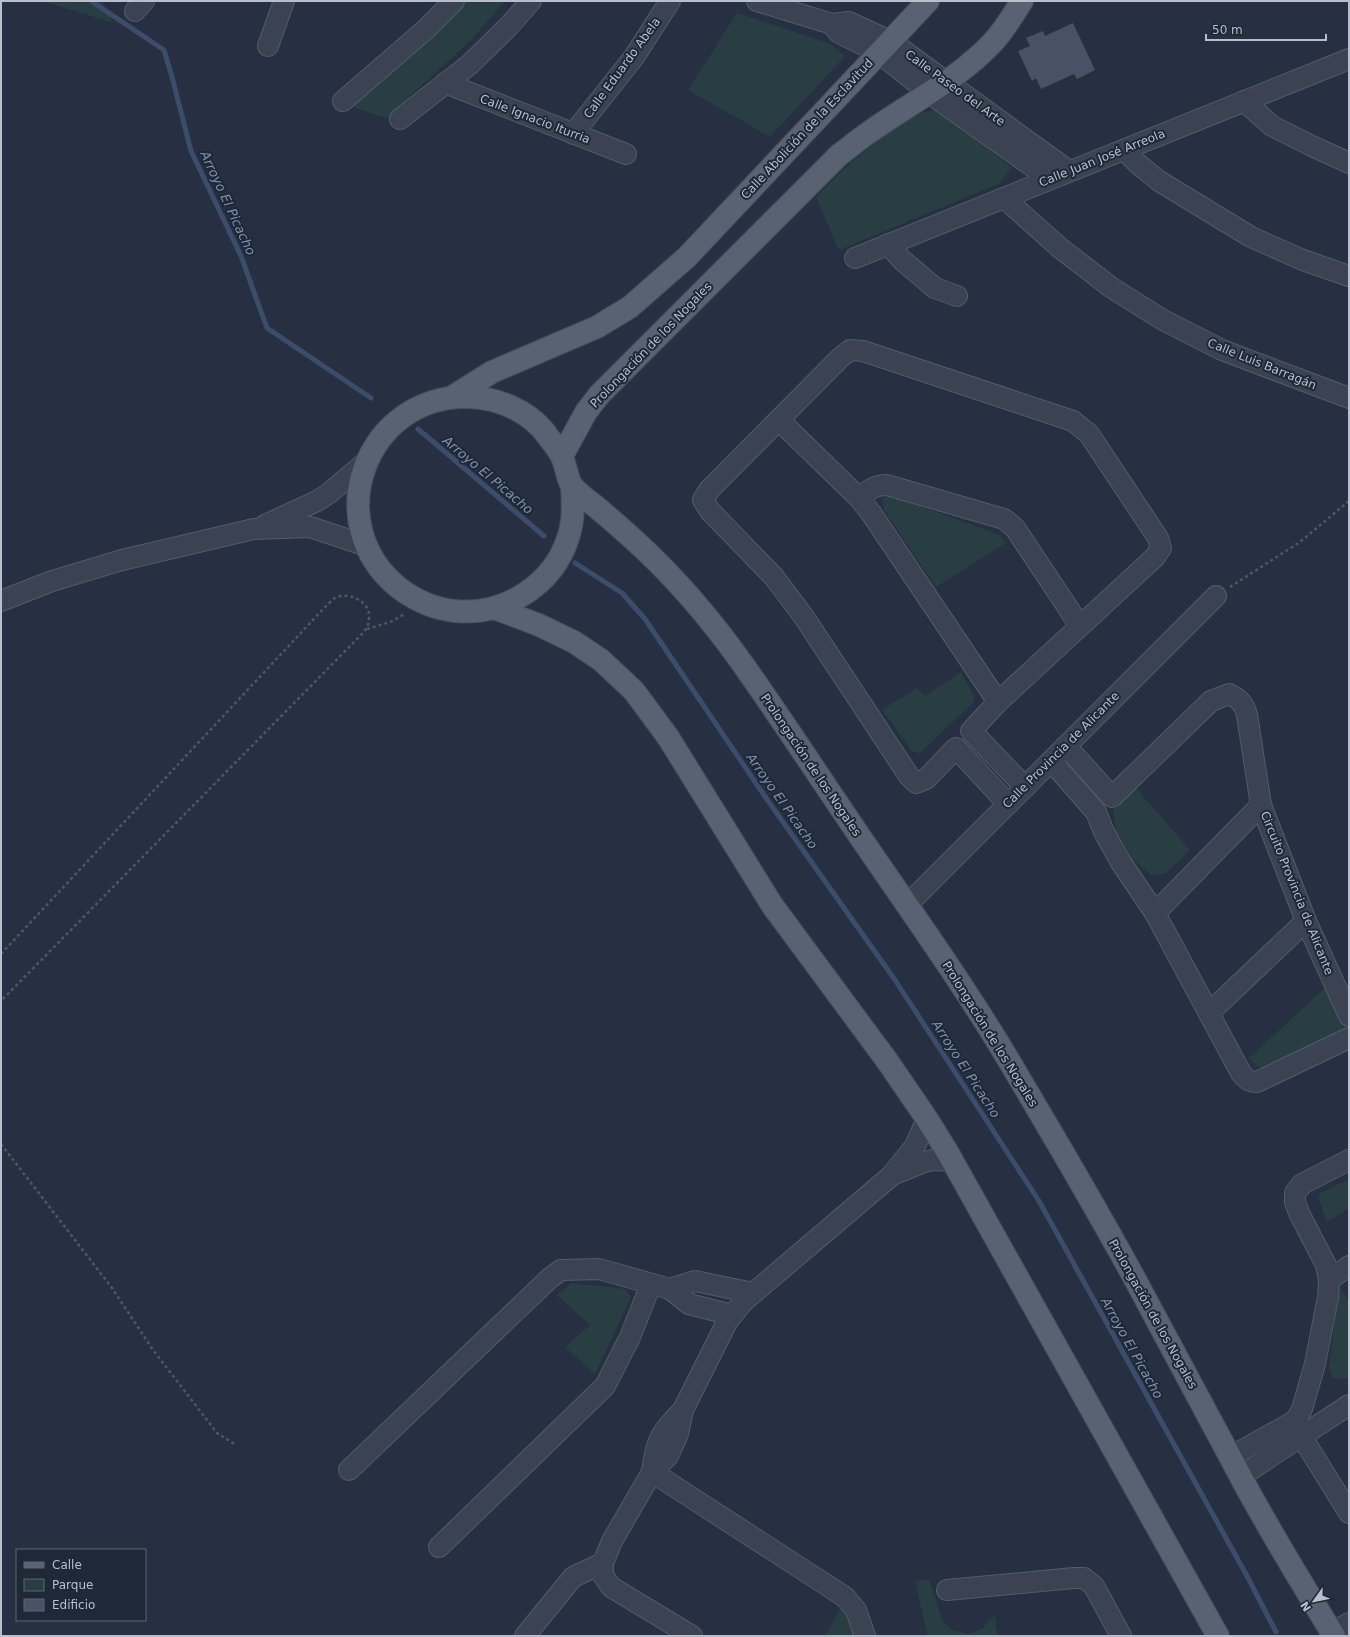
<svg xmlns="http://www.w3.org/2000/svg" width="1350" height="1637" viewBox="0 0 1350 1637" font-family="'DejaVu Sans',sans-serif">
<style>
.green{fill:#283e43}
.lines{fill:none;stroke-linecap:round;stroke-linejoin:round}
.stream{stroke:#3c4d6b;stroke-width:5}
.building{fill:#485266}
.minor-casing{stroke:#535b69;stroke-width:22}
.major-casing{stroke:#444c5b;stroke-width:24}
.path{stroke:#475b60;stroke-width:2.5;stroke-dasharray:3 3;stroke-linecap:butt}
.minor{stroke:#3b4352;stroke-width:20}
.major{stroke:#596272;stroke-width:22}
.labels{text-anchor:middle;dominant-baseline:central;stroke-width:4;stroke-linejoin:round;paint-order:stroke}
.street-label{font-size:12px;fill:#b8becc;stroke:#1f2837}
.water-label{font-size:13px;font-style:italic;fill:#7f92b3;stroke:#1f2837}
</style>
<rect width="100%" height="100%" fill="#263042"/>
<g class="green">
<polygon points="43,1 102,1 113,23"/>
<polygon points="457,1 505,1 471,40 386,118 343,104"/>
<polygon points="737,13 831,44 845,56 770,137 688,90"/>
<polygon points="937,109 1012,168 998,184 839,250 816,197 847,166 877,140 919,114"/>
<polygon points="890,495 1000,535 1006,543 936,587 884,510 882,499"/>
<polygon points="961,672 975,698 972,704 920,753 913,752 882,710 917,688 925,696"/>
<polygon points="1136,788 1190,850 1166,873 1152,876 1131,857 1116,831 1113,809"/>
<polygon points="1328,985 1346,1023 1344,1031 1265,1069 1257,1066 1249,1058"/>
<polygon points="1349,1179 1349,1208 1327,1222 1318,1197 1322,1192"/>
<polygon points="572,1283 625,1289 631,1297 595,1374 565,1347 590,1325 557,1295"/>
<polygon points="1339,1286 1349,1302 1349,1377 1345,1379 1333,1378 1329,1367"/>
<polygon points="930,1580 942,1620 952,1630 969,1634 983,1628 995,1615 997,1636 928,1636 915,1581"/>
<polygon points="841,1608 848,1614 854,1636 825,1636"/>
</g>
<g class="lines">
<g class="stream">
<polyline points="91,1 164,50 172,77 191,151 241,256 267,328 371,398"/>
<polyline points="418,429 544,536"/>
<polyline points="575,563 622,593 645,619 766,798 895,980 1039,1201 1247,1576 1276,1632"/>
</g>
</g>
<polygon class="building" points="1073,23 1095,70 1077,79 1074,74 1041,89 1036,78 1032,81 1018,51 1030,46 1026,38 1043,31 1045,36"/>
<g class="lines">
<defs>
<g id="minor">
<polyline points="757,1 832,24 849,22 890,41 1069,171"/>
<polyline points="135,11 144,1"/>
<polyline points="832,24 839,33 879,53 929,93 1050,179"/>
<polyline points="268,46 284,1"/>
<polyline points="445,83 626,154"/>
<polyline points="343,101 425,30 454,1"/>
<polyline points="1244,101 1272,126 1312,146 1349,163"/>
<polyline points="400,119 469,65 508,27 531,1"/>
<polyline points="573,134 634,57 670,1"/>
<polyline points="1124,150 1138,164 1159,181 1251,237 1303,260 1349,276"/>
<polyline points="1004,198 1060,248 1112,288 1163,320 1222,350 1349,398"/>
<polyline points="888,244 902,260 935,288 957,296"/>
<polyline points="855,258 1349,59"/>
<polyline points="779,420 859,498 871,513 998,702"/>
<path d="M859 498C868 490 875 485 887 485L1004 519 1015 528 1080 626"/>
<polyline points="265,525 317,501 328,494 366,462"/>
<polyline points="1,601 52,581 122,560 254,529 310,527 367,546"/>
<path d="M1066 746 1112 797 1211 701 1229 694C1240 699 1244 704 1247 715L1261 805 1306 921 1349 1016"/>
<path d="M1051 761 1096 812 1104 832 1120 861 1155 913 1241 1073C1246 1079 1249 1082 1257 1082L1349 1038"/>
<polyline points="1008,804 956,748 926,779 916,783 909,776 804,617 774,577 710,511 703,500 709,490 840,358 850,350 863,351 1073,421 1089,434 1158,538 1161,548 1155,557 998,702 971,731 1025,787"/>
<polyline points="907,905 1216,596"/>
<polyline points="1155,913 1261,805"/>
<polyline points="1209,1013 1306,921"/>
<polyline points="892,1175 924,1162 933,1160 952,1161"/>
<polyline points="1329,1280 1349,1266"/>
<polyline points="670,1289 695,1281 753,1293"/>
<polyline points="1295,1426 1349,1513"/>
<polyline points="1230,1457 1293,1422 1297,1418 1302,1409 1315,1364 1328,1297 1329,1280 1326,1265 1299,1213 1295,1202 1295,1193 1302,1184 1349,1160"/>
<polyline points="349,1470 550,1278 561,1270 599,1269 670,1289 689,1304 732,1315"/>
<polyline points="652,1472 845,1597 856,1610 865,1636"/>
<path d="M652 1472C656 1440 660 1433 683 1410"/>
<polyline points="1241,1476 1349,1405"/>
<polyline points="439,1547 605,1386 630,1337 651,1284"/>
<polyline points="947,1590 1074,1578 1084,1578 1094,1586 1121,1636"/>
<polyline points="1332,1633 1349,1623"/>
<polyline points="525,1636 573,1577 603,1563"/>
<polyline points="692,1636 611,1587 603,1575 603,1563 612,1541 652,1472 668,1456 678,1434 683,1410 727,1322 743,1302 764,1284 891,1176 915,1146 927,1119"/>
</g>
<g id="major">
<polyline points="452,397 492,372 597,327 630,307 687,257 928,1"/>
<path d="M562 456 586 412 599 395 839 155C850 147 860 138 871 131 912 102 959 79 994 41 1005 29 1013 15 1022 1"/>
<path d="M572 487C573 504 574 521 568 538 553 585 504 616 455 611 435 609 415 600 399 588 318 523 366 394 469 397 499 398 532 412 549 438 553 443 558 449 561 455 566 464 566 475 571 484 576 492 586 499 594 505 607 516 620 527 633 539 674 576 710 618 742 663 788 728 831 795 876 860 925 931 975 1002 1018 1076 1059 1145 1099 1213 1137 1283 1170 1344 1202 1405 1235 1466 1265 1524 1300 1580 1334 1636"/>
<polyline points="494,608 539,625 574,642 601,660 634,691 668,737 772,905 888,1062 927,1119 948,1153 1218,1636"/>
</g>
</defs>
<use href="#minor" class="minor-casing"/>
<use href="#major" class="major-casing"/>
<g class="path">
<polyline points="1230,587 1300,542 1349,501"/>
<polyline points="367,629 390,622 405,614"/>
<path d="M1 954 326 606C329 604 332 599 335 598 349 591 371 602 369 618 369 627 364 632 359 637L1 1001"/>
<polyline points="1,1144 112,1288 153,1350 217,1433 236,1445"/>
</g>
<use href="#minor" class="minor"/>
<use href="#major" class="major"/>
</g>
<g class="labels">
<g class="street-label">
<text transform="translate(622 68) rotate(-54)">Calle Eduardo Abela</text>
<text transform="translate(955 88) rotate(36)">Calle Paseo del Arte</text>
<text transform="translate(535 119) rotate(21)">Calle Ignacio Iturria</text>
<text transform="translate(807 129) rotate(-47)">Calle Abolición de la Esclavitud</text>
<text transform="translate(1102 158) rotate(-22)">Calle Juan José Arreola</text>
<text transform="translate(651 345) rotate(-46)">Prolongación de los Nogales</text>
<text transform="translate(1262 364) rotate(22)">Calle Luis Barragán</text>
<text transform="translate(1061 750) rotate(-45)">Calle Provincia de Alicante</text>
<text transform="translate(811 765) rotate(56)">Prolongación de los Nogales</text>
<text transform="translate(1297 893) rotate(68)">Circuito Provincia de Alicante</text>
<text transform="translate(990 1034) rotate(58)">Prolongación de los Nogales</text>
<text transform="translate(1153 1314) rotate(61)">Prolongación de los Nogales</text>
</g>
<g class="water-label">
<text transform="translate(228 203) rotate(65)">Arroyo El Picacho</text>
<text transform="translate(488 475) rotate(40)">Arroyo El Picacho</text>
<text transform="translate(782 801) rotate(55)">Arroyo El Picacho</text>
<text transform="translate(966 1069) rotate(57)">Arroyo El Picacho</text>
<text transform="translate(1132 1348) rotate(61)">Arroyo El Picacho</text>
</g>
</g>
<rect width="1350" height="1637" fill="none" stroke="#b8becc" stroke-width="4"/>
<rect x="16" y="1549" width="130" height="72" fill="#1f2837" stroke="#5c6473"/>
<rect x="24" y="1562" width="20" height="6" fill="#596272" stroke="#5c6473"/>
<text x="52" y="1569" font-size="12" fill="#b8becc">Calle</text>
<rect x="24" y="1579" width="20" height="12" fill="#283e43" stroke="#5c6473"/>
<text x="52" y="1589" font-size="12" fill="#b8becc">Parque</text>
<rect x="24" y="1599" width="20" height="12" fill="#485266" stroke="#5c6473"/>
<text x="52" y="1609" font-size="12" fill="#b8becc">Edificio</text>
<g transform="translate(1314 1601) rotate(237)" stroke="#1f2837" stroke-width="3" paint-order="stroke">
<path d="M0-3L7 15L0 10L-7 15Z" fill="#b8becc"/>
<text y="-6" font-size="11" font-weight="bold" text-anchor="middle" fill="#b8becc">N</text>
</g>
<path d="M1206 34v6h120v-6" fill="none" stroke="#b8becc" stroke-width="2"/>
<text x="1212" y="34" font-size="12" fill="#b8becc" stroke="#1f2837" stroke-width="3" paint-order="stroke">50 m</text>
</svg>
